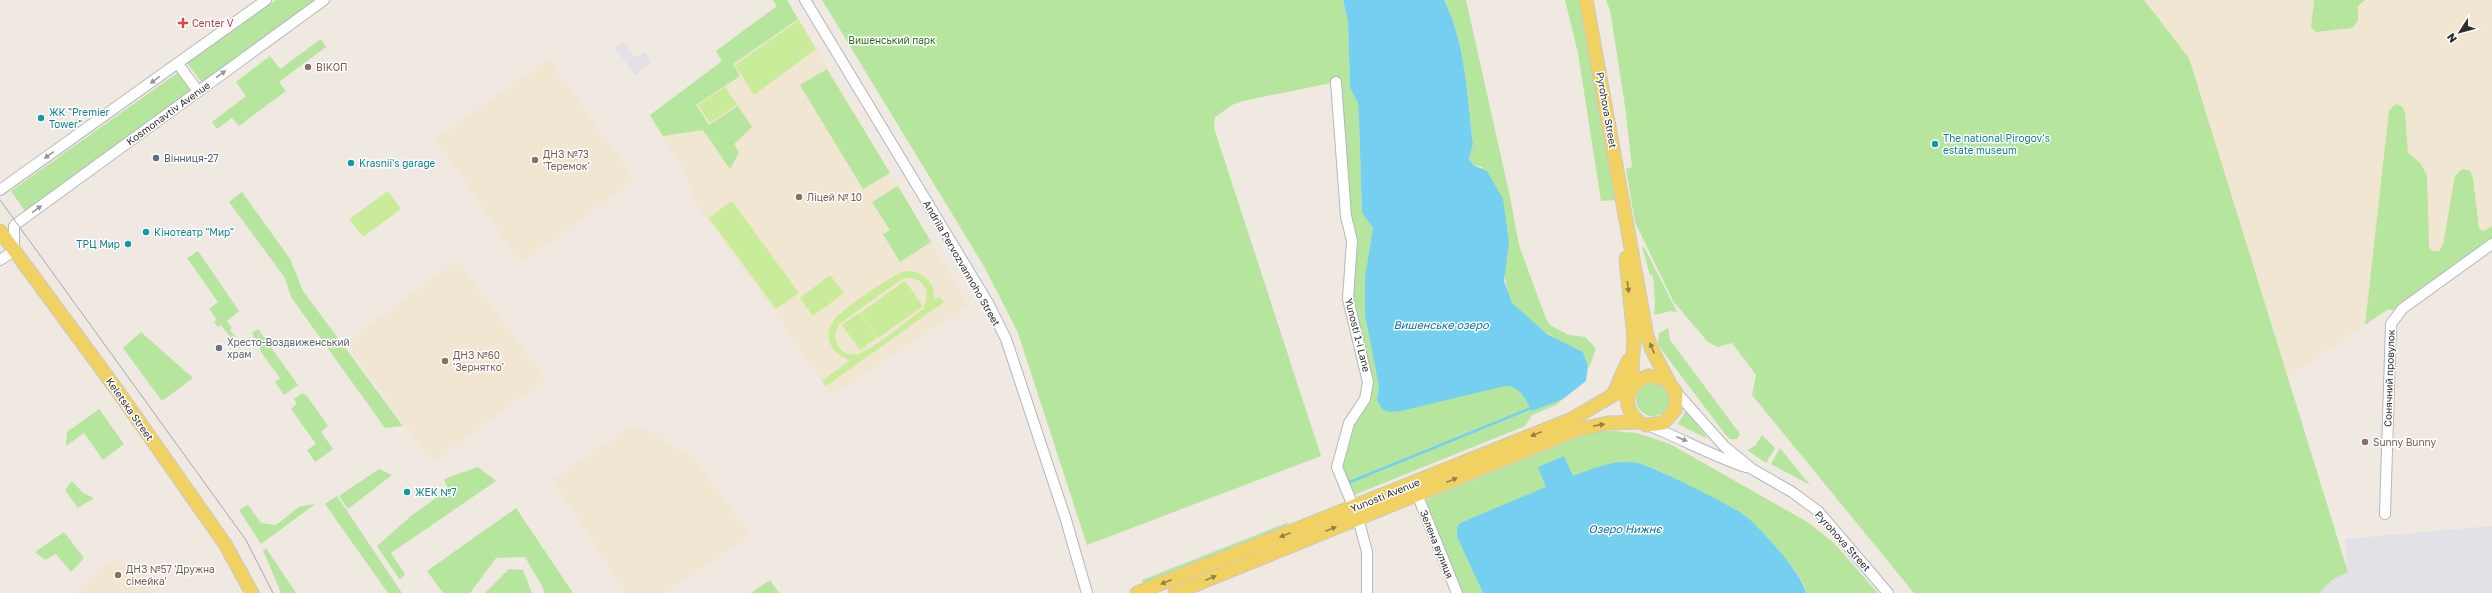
<svg xmlns="http://www.w3.org/2000/svg" width="2492" height="593" viewBox="0 0 2492 593" font-family="'Golos Text',sans-serif">
<style>
.industrial{fill:#e3e1e8}
.education{fill:#f0e6d1}
.green{fill:#b6e59e}
.pitch{fill:#c9ec9a;fill-rule:evenodd}
.water{fill:#75cff0}
.lines{fill:none;stroke-linecap:round;stroke-linejoin:round}
.stream{stroke:#75cff0;stroke-width:2.5}
.minor-casing{stroke:#b4b7c1;stroke-width:12}
.major-casing{stroke:#c9c9c9;stroke-width:15}
.minor{stroke:#fff;stroke-width:10}
.major{stroke:#f2d163;stroke-width:13}
.tram{stroke:#a3a6b8;stroke-width:1}
.oneway{fill:#969696}
.oneway2{fill:#908048}
.health-dot{fill:#e0444e;stroke:#fff;stroke-width:1.5}
.education-dot{fill:#8d6e63;stroke:#fff;stroke-width:1.5}
.culture-dot{fill:#0f9aa8;stroke:#fff;stroke-width:1.5}
.service-dot{fill:#5c6f8a;stroke:#fff;stroke-width:1.5}
.worship-dot{fill:#6b7280;stroke:#fff;stroke-width:1.5}
.labels{text-anchor:middle;dominant-baseline:central;stroke-width:3;stroke-linejoin:round;paint-order:stroke}
.health-label{font-size:10px;fill:#be3a42;stroke:#fff;text-anchor:start}
.park-label{font-size:10px;fill:#2c6e1b;stroke:#fff}
.education-label{font-size:10px;fill:#785e54;stroke:#fff;text-anchor:start}
.street-label{font-size:10px;fill:#2e2e2e;stroke:#fff}
.culture-label{font-size:10px;fill:#0d838f;stroke:#fff;text-anchor:start}
.service-label{font-size:10px;fill:#4e5e75;stroke:#fff;text-anchor:start}
.worship-label{font-size:10px;fill:#5b616d;stroke:#fff;text-anchor:start}
.water-label{font-size:11px;font-style:italic;fill:#0d6fa3;stroke:#fff}
</style>
<rect width="100%" height="100%" fill="#efe9e1"/>
<g class="industrial">
<polygon points="624,42 636,58 644,52 651,62 635,75 615,48"/>
<polygon points="2492,526 2492,593 2319,593 2332,580 2348,572 2345,539"/>
</g>
<g class="education">
<polygon points="2144,0 2492,0 2492,244 2402,309 2387,310 2287,378 2189,58"/>
<polygon points="797,17 969,305 831,396 774,311 699,209 680,163 652,121"/>
<polygon points="549,59 635,180 521,263 435,139"/>
<polygon points="457,260 546,379 437,459 430,460 345,343"/>
<polygon points="629,428 644,429 694,458 751,535 664,593 626,593 552,480"/>
<polygon points="114,561 146,577 152,593 75,593 101,569"/>
</g>
<g class="green">
<polygon points="276,0 317,0 202,83 187,63"/>
<polygon points="773,0 787,0 798,19 733,64 740,76 696,105 709,125 738,106 752,127 734,144 739,153 730,169 703,130 663,136 650,115 722,61 716,51 777,6"/>
<polygon points="822,0 1343,0 1348,21 1350,88 1358,103 1359,120 1362,213 1373,228 1372,236 1505,386 1513,386 1518,389 1537,384 1563,399 1556,405 1532,415 1525,426 1349,497 1337,462 1367,394 1350,309 1350,257 1336,82 1243,101 1232,105 1215,117 1214,128 1321,456 1087,545 1018,333 985,268"/>
<path d="M1444 0H1466L1510 197 1519 245 1546 319 1551 326 1569 335 1585 337 1596 348 1589 368 1583 352C1556 339 1524 324 1509 297L1482 167 1473 165 1469 159 1473 143C1467 95 1466 44 1444 0Z"/>
<polygon points="1565,0 1580,0 1584,17 1615,200 1601,201 1578,53"/>
<polygon points="1606,0 2144,0 2189,58 2348,572 2332,580 2319,593 1914,593 1752,395 1756,375 1732,343 1718,347 1708,342 1673,301 1635,222 1626,169 1632,167 1625,106 1610,10"/>
<polygon points="2314,0 2365,0 2358,6 2358,21 2352,28 2316,32 2311,27"/>
<polygon points="321,39 326,47 279,82 286,91 239,126 232,118 217,129 212,122 246,96 236,82 270,56 280,69"/>
<polygon points="827,69 890,173 863,189 800,85"/>
<polygon points="180,71 194,90 25,211 11,191"/>
<polygon points="2395,104 2402,106 2405,113 2408,153 2421,164 2427,175 2429,247 2432,251 2439,251 2443,245 2455,176 2462,169 2470,171 2473,178 2479,229 2484,231 2492,226 2492,244 2402,309 2387,310 2365,325 2389,111"/>
<polygon points="898,186 931,242 900,262 883,234 890,230 872,202"/>
<polygon points="242,192 290,259 303,291 403,426 385,428 291,297 285,278 229,202"/>
<polygon points="1642,247 1644,247 1677,312 1671,311 1654,315 1655,301 1653,276 1650,275"/>
<polygon points="198,251 239,311 227,321 232,328 230,330 242,346 239,348 221,325 218,327 214,322 217,320 209,309 218,302 187,258"/>
<polygon points="1668,328 1670,340 1740,434 1737,439 1730,439 1725,434 1658,345 1659,333"/>
<polygon points="258,329 298,385 284,395 275,382 280,378 263,355 252,333"/>
<polygon points="141,332 193,378 162,401 123,348"/>
<circle cx="1653" cy="399" r="17"/>
<polygon points="302,393 307,396 328,426 321,432 333,449 315,462 307,450 316,444 291,409 297,404 294,399"/>
<polygon points="99,409 124,444 103,460 84,433 66,446 67,432"/>
<polygon points="1686,410 1708,439 1678,424"/>
<polygon points="1601,430 1637,433 1670,444 1809,523 1834,543 1878,593 1806,593 1805,586 1794,569 1746,516 1655,469 1639,463 1619,463 1602,466 1460,523 1457,527 1457,537 1483,593 1457,593 1420,502 1573,439"/>
<polygon points="1762,435 1775,448 1766,463 1747,450 1755,446"/>
<polygon points="1780,448 1810,485 1771,464"/>
<polygon points="478,467 496,481 391,553 405,574 400,580 377,546 411,516 448,489 444,479"/>
<polygon points="379,469 392,475 348,509 339,496"/>
<polygon points="72,481 83,493 94,498 78,508 65,490"/>
<polygon points="337,496 402,593 388,593 325,504"/>
<polygon points="313,504 314,505 261,544 239,510 248,505 261,523 276,525 299,507"/>
<polygon points="516,508 573,593 544,593 542,586 525,557 496,558 470,593 443,593 427,571"/>
<polygon points="1289,522 1273,539 1146,590 1142,580"/>
<polygon points="64,532 84,558 71,572 56,554 45,560 35,552"/>
<polygon points="266,548 296,593 281,593 263,550"/>
<polygon points="509,569 523,570 532,593 485,593"/>
<polygon points="770,580 779,593 751,593"/>
</g>
<g class="pitch">
<polygon points="799,20 816,49 754,95 735,65"/>
<polygon points="725,87 737,105 710,123 698,105"/>
<polygon points="388,191 401,209 363,237 349,219"/>
<polygon points="732,201 799,293 776,309 709,218"/>
<path d="M913 271C928 276 935 285 934 300L940 297 944 302 826 386 822 381 850 360C833 355 821 337 834 320 842 309 885 281 898 274 903 271 908 271 913 271ZM908 278C926 278 931 295 923 309 911 318 869 352 858 354 845 357 835 347 835 335L839 324 902 279Z"/>
<polygon points="830,275 844,293 813,316 800,298"/>
<polygon points="905,281 923,306 878,338 860,313"/>
<polygon points="859,313 877,338 860,350 842,325"/>
</g>
<g class="water">
<path d="M1343 0H1444C1466 44 1467 95 1473 144L1469 159 1473 165 1487 171 1503 199 1509 242 1504 281 1512 303 1547 334 1583 352 1588 366 1586 381 1563 399 1532 411C1525 399 1521 386 1505 386L1401 411 1389 412 1382 409 1377 400 1379 386 1365 315V278L1373 228 1362 213 1359 120 1358 103 1350 88 1348 21Z"/>
<path d="M1564 456 1573 476C1594 468 1615 459 1638 463 1652 466 1737 508 1747 517 1762 531 1803 574 1806 593H1483L1457 537V527L1460 523 1546 487 1538 467Z"/>
</g>
<g class="lines">
<polyline class="stream" points="1350,482 1531,408"/>
<defs>
<g id="minor">
<polyline points="805,0 988,303 1006,339 1066,520 1087,593"/>
<polyline points="178,64 198,91"/>
<polyline points="1336,82 1346,216 1352,241 1348,299 1368,382 1365,399 1349,423 1337,467 1358,518 1367,552 1367,593"/>
<polyline points="0,190 266,0"/>
<polyline points="0,260 14,251 14,226 16,224 324,0"/>
<polyline points="1676,392 1725,447 1752,469 1792,492 1818,511 1888,593"/>
<path d="M1647 425C1681 438 1712 456 1746 467"/>
<polyline points="1417,494 1457,593"/>
<polyline points="2385,514 2391,324 2402,309 2492,244"/>
</g>
<g id="major">
<polyline points="1586,0 1647,336 1652,350 1669,382"/>
<polyline points="0,231 117,390 225,544 252,593"/>
<polyline points="1626,258 1634,338 1631,387"/>
<polyline points="1613,395 1628,361"/>
<path d="M1639 422C1620 406 1626 384 1648 376L1665 379 1676 392 1675 410 1663 423 1646 425"/>
<polyline points="1137,593 1572,419 1613,395 1630,389"/>
<polyline points="1175,593 1576,430 1608,423 1639,422"/>
</g>
</defs>
<use href="#minor" class="minor-casing"/>
<use href="#major" class="major-casing"/>
<use href="#minor" class="minor"/>
<use href="#major" class="major"/>
<polyline class="tram" points="0,200 246,540 273,593"/>
</g>
<defs><path id="oneway-solid" d="M-6-.8H1V-3.2L6.5 0L1 3.2V.8H-6Z"/></defs>
<g class="oneway">
<use href="#oneway-solid" transform="translate(221 74) rotate(-36)"/>
<use href="#oneway-solid" transform="translate(155 80) rotate(144)"/>
<use href="#oneway-solid" transform="translate(49 155) rotate(145)"/>
<use href="#oneway-solid" transform="translate(37 209) rotate(-36)"/>
<use href="#oneway-solid" transform="translate(1682 439) rotate(23)"/>
</g>
<g class="oneway2">
<use href="#oneway-solid" transform="translate(1628 287) rotate(82)"/>
<use href="#oneway-solid" transform="translate(1652 348) rotate(-112)"/>
<use href="#oneway-solid" transform="translate(1599 425) rotate(-9)"/>
<use href="#oneway-solid" transform="translate(1536 434) rotate(158)"/>
<use href="#oneway-solid" transform="translate(1452 480) rotate(-22)"/>
<use href="#oneway-solid" transform="translate(1331 529) rotate(-22)"/>
<use href="#oneway-solid" transform="translate(1285 535) rotate(158)"/>
<use href="#oneway-solid" transform="translate(1211 578) rotate(-22)"/>
<use href="#oneway-solid" transform="translate(1166 582) rotate(158)"/>
</g>
<path class="health-dot" d="M181 17h4v4h4v4h-4v4h-4v-4h-4v-4h4z"/>
<g class="education-dot">
<circle cx="308" cy="67" r="4"/>
<circle cx="535" cy="160" r="4"/>
<circle cx="799" cy="197" r="4"/>
<circle cx="445" cy="361" r="4"/>
<circle cx="2365" cy="442" r="4"/>
<circle cx="118" cy="575" r="4"/>
</g>
<g class="culture-dot">
<circle cx="41" cy="118" r="4"/>
<circle cx="1935" cy="144" r="4"/>
<circle cx="351" cy="163" r="4"/>
<circle cx="146" cy="232" r="4"/>
<circle cx="128" cy="244" r="4"/>
<circle cx="407" cy="492" r="4"/>
</g>
<circle class="service-dot" cx="156" cy="158" r="4"/>
<circle class="worship-dot" cx="219" cy="348" r="4"/>
<g class="labels">
<g class="health-label">
<text x="192" y="23">Center V</text>
</g>
<g class="park-label">
<text x="892" y="40">Вишенський парк</text>
</g>
<g class="education-label">
<text x="316" y="67">ВІКОП</text>
<text x="543" y="154">ДНЗ №73<tspan x="543" dy="12">'Теремок'</tspan></text>
<text x="807" y="197">Ліцей № 10</text>
<text x="453" y="355">ДНЗ №60<tspan x="453" dy="12">'Зернятко'</tspan></text>
<text x="2373" y="442">Sunny Bunny</text>
<text x="126" y="569">ДНЗ №57 'Дружна<tspan x="126" dy="12">сімейка'</tspan></text>
</g>
<g class="street-label">
<text transform="translate(1607 110) rotate(80)">Pyrohova Street</text>
<text transform="translate(168 113) rotate(-36)">Kosmonavtiv Avenue</text>
<text transform="translate(962 263) rotate(60)">Andriia Pervozvannoho Street</text>
<text transform="translate(1358 335) rotate(76)">Yunosti 1-i Lane</text>
<text transform="translate(2389 378) rotate(-88)">Сонячний провулок</text>
<text transform="translate(130 409) rotate(55)">Keletska Street</text>
<text transform="translate(1385 495) rotate(-22)">Yunosti Avenue</text>
<text transform="translate(1843 541) rotate(48)">Pyrohova Street</text>
<text transform="translate(1437 544) rotate(68)">Зелена вулиця</text>
</g>
<g class="culture-label">
<text x="49" y="112">ЖК "Premier<tspan x="49" dy="12">Tower"</tspan></text>
<text x="1943" y="138">The national Pirogov's<tspan x="1943" dy="12">estate museum</tspan></text>
<text x="359" y="163">Krasnii's garage</text>
<text x="154" y="232">Кінотеатр "Мир"</text>
<text x="120" y="244" text-anchor="end">ТРЦ Мир</text>
<text x="415" y="492">ЖЕК №7</text>
</g>
<g class="service-label">
<text x="164" y="158">Вінниця-27</text>
</g>
<g class="worship-label">
<text x="227" y="342">Хресто-Воздвиженський<tspan x="227" dy="12">храм</tspan></text>
</g>
<g class="water-label">
<text x="1441" y="324">Вишенське озеро</text>
<text x="1625" y="528">Озеро Нижнє</text>
</g>
</g>
<g transform="translate(2460 32) rotate(234)" stroke="#ffffff" stroke-width="3" paint-order="stroke">
<path d="M0-3L7 15L0 10L-7 15Z" fill="#2e2e2e"/>
<text y="-6" font-size="11" font-weight="bold" text-anchor="middle" fill="#2e2e2e">N</text>
</g>
</svg>
